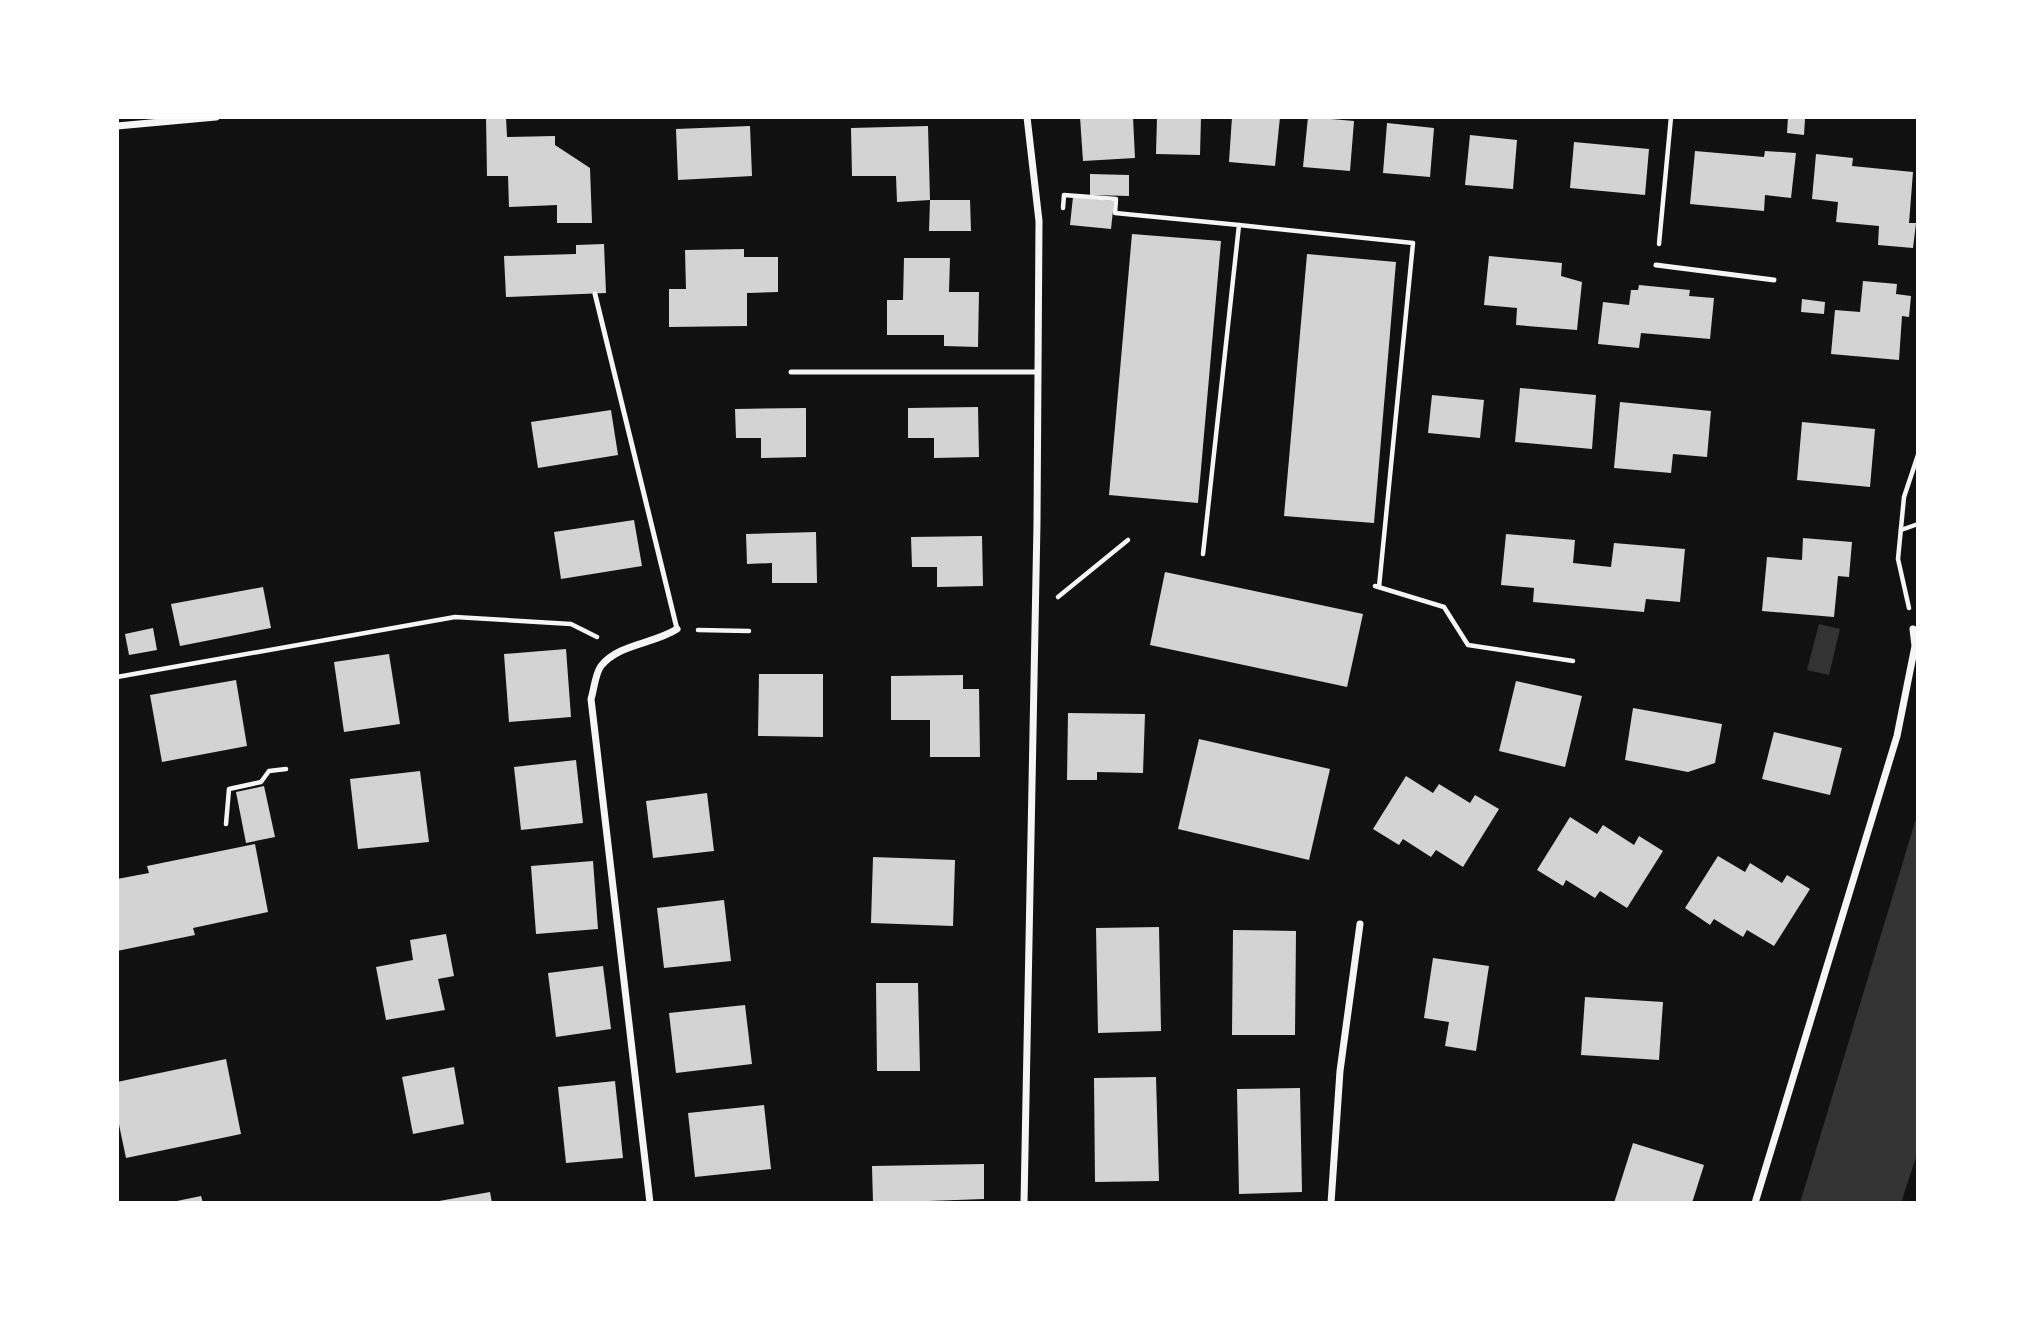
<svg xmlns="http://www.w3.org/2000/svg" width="2035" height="1320" viewBox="0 0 2035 1320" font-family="Overpass,sans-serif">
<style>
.water{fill:#333}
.building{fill:#d3d3d3}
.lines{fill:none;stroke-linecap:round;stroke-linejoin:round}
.path{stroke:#f5f5f5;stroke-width:4.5}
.service{stroke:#f5f5f5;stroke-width:5}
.minor{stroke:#f5f5f5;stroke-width:7}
</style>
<rect width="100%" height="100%" fill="#111"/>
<g class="water">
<polygon points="1819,624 1840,629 1829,675 1807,670"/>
<polygon points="1918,812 1918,1151 1901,1203 1800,1203"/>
</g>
<g class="building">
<polygon points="486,117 506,117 507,137 555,136 555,145 590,168 592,223 557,223 557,205 509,207 508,176 487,176"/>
<polygon points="1080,117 1133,117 1135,158 1083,161"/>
<polygon points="1157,117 1201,117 1200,155 1156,154"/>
<polygon points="1232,117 1280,117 1275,166 1229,162"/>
<polygon points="1308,117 1354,121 1350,171 1303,167"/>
<polygon points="1788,117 1805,119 1804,135 1787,133"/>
<polygon points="1387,123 1434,128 1430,177 1383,173"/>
<polygon points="750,126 752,176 678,180 676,129"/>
<polygon points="928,126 930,200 970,200 971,231 929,231 930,200 897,202 896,176 852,176 851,128"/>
<polygon points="1470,135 1517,140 1513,189 1465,185"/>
<polygon points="1574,142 1649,149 1645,195 1570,188"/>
<polygon points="1695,151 1764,157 1765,151 1796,153 1791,198 1765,195 1764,211 1690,204"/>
<polygon points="1816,154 1853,158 1852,166 1913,172 1909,223 1916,223 1913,248 1878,245 1879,226 1836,222 1838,202 1812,199"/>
<polygon points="1090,174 1129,175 1129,196 1090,195"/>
<polygon points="1073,197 1114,201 1111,229 1070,225"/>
<polygon points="1132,234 1221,241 1198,503 1109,495"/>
<polygon points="604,244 606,293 506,297 504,256 576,254 576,245"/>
<polygon points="744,249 744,257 778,257 778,292 747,293 747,326 669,327 669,289 686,289 685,250"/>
<polygon points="1307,254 1396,262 1374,523 1284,516"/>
<polygon points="1489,256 1562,263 1561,276 1582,282 1577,330 1516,325 1517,308 1484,305"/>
<polygon points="904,258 950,258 949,292 979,292 978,347 944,346 944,335 887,335 887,300 903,300"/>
<polygon points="1863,281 1897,284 1896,294 1911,296 1909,317 1902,316 1899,360 1831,354 1835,310 1860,312"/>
<polygon points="1639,285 1690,290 1689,296 1714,298 1710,339 1641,333 1639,348 1598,344 1603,302 1629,305 1631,290 1638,290"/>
<polygon points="1802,299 1825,302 1824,314 1801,312"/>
<polygon points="1520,388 1596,395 1592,449 1515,442"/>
<polygon points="1432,395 1484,400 1480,438 1428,433"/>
<polygon points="1620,402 1711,411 1707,457 1673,454 1671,473 1614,468"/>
<polygon points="978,407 979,457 934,458 934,438 908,438 908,408"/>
<polygon points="806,408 806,457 761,458 761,438 736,438 735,409"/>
<polygon points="611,410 618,455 538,468 531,422"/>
<polygon points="1802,422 1875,429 1870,487 1797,480"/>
<polygon points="634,520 642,566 561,579 554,532"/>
<polygon points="816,532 817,583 772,583 772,563 747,564 746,534"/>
<polygon points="1506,534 1575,540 1573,563 1611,567 1614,543 1685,549 1680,602 1646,599 1644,612 1533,602 1534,588 1501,585"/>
<polygon points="982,536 983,586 937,587 937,567 912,567 911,537"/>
<polygon points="1803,538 1852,542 1849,577 1838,576 1834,617 1762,611 1767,557 1802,560"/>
<polygon points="1165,572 1363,614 1347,687 1150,645"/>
<polygon points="263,587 271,628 180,646 171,604"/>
<polygon points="153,628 157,650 129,655 125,634"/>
<polygon points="566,649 571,717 509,722 504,654"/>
<polygon points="389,654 400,724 344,732 334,662"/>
<polygon points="759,674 823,674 823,737 758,736"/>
<polygon points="963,675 963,689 979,689 980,757 930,757 930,720 891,720 891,676"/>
<polygon points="236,680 247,746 162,762 150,695"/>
<polygon points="1516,681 1582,696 1565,767 1499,751"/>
<polygon points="1633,708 1722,724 1715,763 1688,772 1625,760"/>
<polygon points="1068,713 1145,714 1143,773 1097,772 1097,780 1067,780"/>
<polygon points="1774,732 1842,748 1830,795 1762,779"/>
<polygon points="1199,739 1330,769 1309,860 1178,829"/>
<polygon points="576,760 583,823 521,830 514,767"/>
<polygon points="420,771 429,842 358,849 350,779"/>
<polygon points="1406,776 1433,793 1439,784 1470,803 1475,795 1499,809 1463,867 1436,850 1431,857 1403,839 1399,845 1373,829"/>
<polygon points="264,786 275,837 246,843 236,792"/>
<polygon points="707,793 714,851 653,858 646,801"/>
<polygon points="1570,817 1597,834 1603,825 1634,845 1639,836 1663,851 1627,908 1600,891 1595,898 1566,880 1563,886 1537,870"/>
<polygon points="255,844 268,912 193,928 195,935 117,951 117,879 149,873 147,866"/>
<polygon points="1718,856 1745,872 1750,863 1782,883 1787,875 1810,889 1774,946 1747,930 1743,937 1714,919 1710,925 1685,908"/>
<polygon points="873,857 955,860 953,926 871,923"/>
<polygon points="593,861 598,929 536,934 531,866"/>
<polygon points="724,900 731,961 664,968 657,908"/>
<polygon points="1159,927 1161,1031 1098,1033 1096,928"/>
<polygon points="1233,930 1296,931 1295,1035 1232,1035"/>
<polygon points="446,934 454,976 438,979 445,1010 386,1020 376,967 413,960 410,940"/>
<polygon points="1433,958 1489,966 1476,1051 1445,1046 1449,1022 1424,1018"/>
<polygon points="603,966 611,1029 556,1037 548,973"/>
<polygon points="876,983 918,983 920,1071 877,1071"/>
<polygon points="1585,997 1663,1002 1659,1060 1581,1055"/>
<polygon points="745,1005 752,1064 676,1073 669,1013"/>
<polygon points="226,1059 241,1134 126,1158 117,1115 117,1082"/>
<polygon points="454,1067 464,1124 413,1134 402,1077"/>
<polygon points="1156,1077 1159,1181 1095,1182 1094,1078"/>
<polygon points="615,1081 623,1158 566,1163 558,1087"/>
<polygon points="1300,1088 1302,1192 1239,1194 1237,1089"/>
<polygon points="764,1105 771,1169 695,1177 688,1113"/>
<polygon points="1633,1143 1704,1165 1692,1203 1614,1203"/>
<polygon points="984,1164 984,1199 873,1203 872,1166"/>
<polygon points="490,1192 492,1203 439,1203 439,1201"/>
<polygon points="201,1196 203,1203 173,1203 172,1202"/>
</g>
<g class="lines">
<g class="path">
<polyline points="1063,208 1064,195 1116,199 1115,213 1239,225"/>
<polyline points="1659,244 1671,117"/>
<polyline points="1901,530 1918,524"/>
<polyline points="1203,554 1239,225 1413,243 1379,587"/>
<polyline points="1375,586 1444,607 1468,645 1573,661"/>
<polyline points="1058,597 1128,540"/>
<polyline points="1909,608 1898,559 1904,497 1918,455"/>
<polyline points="698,630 749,631"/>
<polyline points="117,677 455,617 571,624 597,637"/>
<polyline points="226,824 229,789 261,782 269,771 286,769"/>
</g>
<g class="service">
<polyline points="1656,265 1774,280"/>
<polyline points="595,294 677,629"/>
<polyline points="791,372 1038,372"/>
</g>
<g class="minor">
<polyline points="117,126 216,117"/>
<path d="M650 1203 591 699C594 690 595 674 601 666 618 644 654 644 677 629"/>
<polyline points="1024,1203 1037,523 1039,221 1027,117"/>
<polyline points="1331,1203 1340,1071 1360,924"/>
<polyline points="1755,1203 1897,736 1915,646 1913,629"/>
</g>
</g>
<rect width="2035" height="1320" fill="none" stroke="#ffffff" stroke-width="238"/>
</svg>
